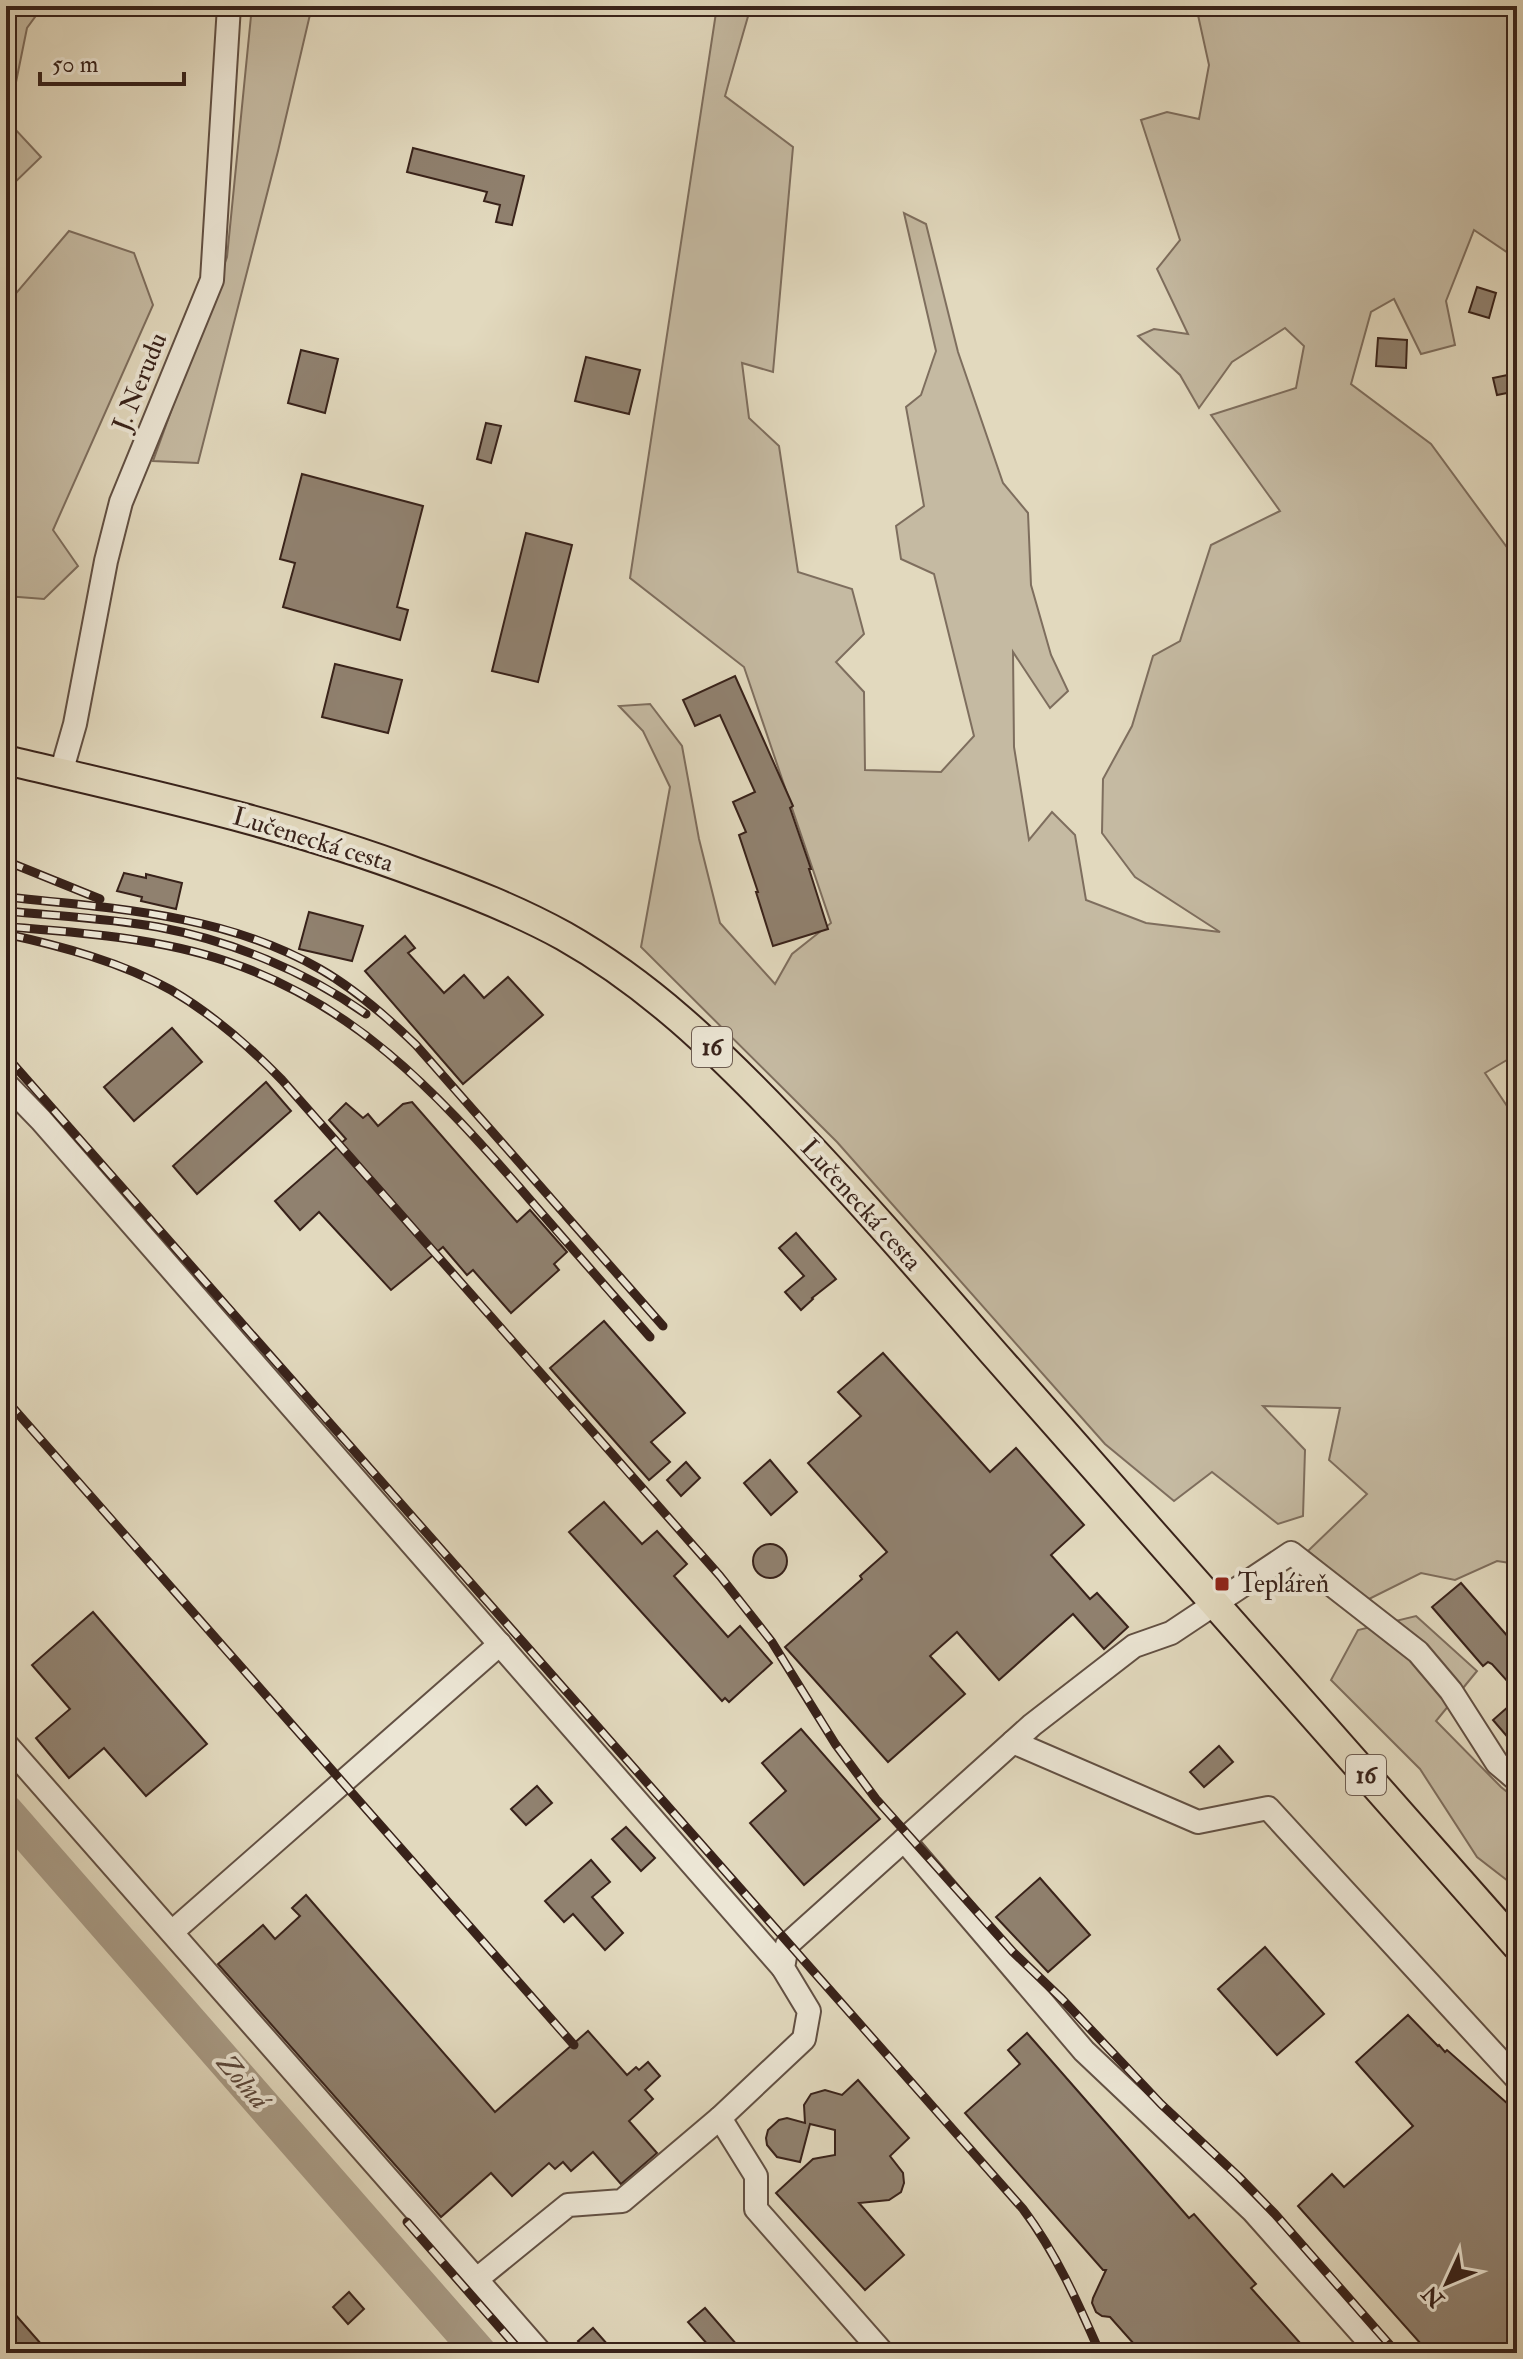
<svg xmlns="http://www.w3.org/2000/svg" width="1523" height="2359" viewBox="0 0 1523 2359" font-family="'IM FELL Double Pica',serif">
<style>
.green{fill:#c5baa2;stroke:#7e6e5e;stroke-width:2}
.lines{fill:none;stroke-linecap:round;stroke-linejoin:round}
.river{stroke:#a89b86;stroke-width:34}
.building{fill:#90816f;stroke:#38221a;stroke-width:2}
.minor-casing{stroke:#625043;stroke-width:26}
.major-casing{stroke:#38221a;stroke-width:32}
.minor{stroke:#ece6d5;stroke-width:22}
.major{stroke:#e2d9be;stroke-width:28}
.rail-casing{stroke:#38221a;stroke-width:9}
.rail{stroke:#ece6d5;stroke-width:6;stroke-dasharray:18;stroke-linecap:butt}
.poi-dot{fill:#8f2418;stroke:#ece6d5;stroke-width:3}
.labels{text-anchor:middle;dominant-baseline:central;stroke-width:8;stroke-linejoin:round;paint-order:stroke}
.shield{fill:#ece6d5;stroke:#6e5d52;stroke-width:2}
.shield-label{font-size:24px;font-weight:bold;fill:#38221a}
.street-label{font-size:26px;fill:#38221a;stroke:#ece6d5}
.poi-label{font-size:26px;fill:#38221a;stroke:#ece6d5;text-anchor:start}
.water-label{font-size:28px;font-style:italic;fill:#5a463a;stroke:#ece6d5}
</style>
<rect width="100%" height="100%" fill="#e2d9be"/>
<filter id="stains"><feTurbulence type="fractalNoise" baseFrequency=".0025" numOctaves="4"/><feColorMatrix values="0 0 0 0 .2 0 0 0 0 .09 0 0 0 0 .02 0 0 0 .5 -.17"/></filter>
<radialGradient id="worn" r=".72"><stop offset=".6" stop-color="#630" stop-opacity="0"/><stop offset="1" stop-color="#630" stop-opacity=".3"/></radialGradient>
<g class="green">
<polygon points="6,6 43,6 27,28 15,87 13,127 41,157 6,191"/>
<polygon points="252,6 312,6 278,151 198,463 153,461 227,257"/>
<polygon points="717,6 751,6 725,96 793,147 773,372 742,363 749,418 779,446 798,572 852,589 864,634 836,662 864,692 865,770 941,772 974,736 934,574 901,559 896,526 924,506 906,407 921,395 936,351 904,213 926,224 958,352 1003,483 1028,513 1031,585 1051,655 1068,691 1050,708 1013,652 1014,747 1029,840 1052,812 1075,835 1086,900 1146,923 1220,932 1135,877 1102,833 1103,779 1132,726 1153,656 1180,641 1211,545 1280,511 1211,415 1296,388 1304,346 1285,328 1232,362 1199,408 1180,375 1138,336 1154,329 1188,334 1157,269 1180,240 1141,120 1167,112 1199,119 1209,65 1196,6 1517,6 1517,259 1474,230 1446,301 1455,345 1421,354 1394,299 1371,312 1351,384 1431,444 1517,561 1517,1054 1485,1073 1517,1121 1517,1564 1497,1561 1455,1580 1421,1573 1367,1600 1308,1551 1367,1494 1329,1460 1340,1408 1263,1406 1305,1450 1303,1516 1278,1524 1212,1472 1174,1501 1105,1444 837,1142 641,947 670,787 643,731 619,706 650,704 682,746 699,839 720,923 775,984 792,954 831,923 744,667 630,578"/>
<polygon points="69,231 134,253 153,305 53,530 78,566 44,599 6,596 6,305"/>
<polygon points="1416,1616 1477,1671 1436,1721 1501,1787 1517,1800 1517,1888 1477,1857 1420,1769 1331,1680 1358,1630"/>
</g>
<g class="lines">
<polyline class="river" points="6,1811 480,2353"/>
</g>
<g class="building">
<polygon points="413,148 524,176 512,225 496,222 500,205 484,201 487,192 407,172"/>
<polygon points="1477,287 1496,293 1489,318 1469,312"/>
<polygon points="1378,338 1407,340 1406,368 1376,366"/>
<polygon points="301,350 338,359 325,413 288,403"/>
<polygon points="586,357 640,370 629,414 575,401"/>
<polygon points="1517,373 1517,391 1497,395 1493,378"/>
<polygon points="486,423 501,426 491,463 477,459"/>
<polygon points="302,474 423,506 397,607 408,610 400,640 283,607 295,563 280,559"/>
<polygon points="526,533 572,545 538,682 492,671"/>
<polygon points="335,664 402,680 388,733 322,717"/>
<polygon points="735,676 793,806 790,808 811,869 809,869 828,929 773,946 756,892 758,892 739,835 746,832 733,802 755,792 720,715 695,726 683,700"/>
<polygon points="124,873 146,878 146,874 182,883 176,909 141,901 142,897 117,891"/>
<polygon points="309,912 363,926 352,961 299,949"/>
<polygon points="405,936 415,948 408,953 444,993 464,975 484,998 508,977 543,1015 463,1084 365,971"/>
<polygon points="172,1028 202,1062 134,1121 104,1087"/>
<polygon points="266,1082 291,1111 197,1194 173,1166"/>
<polygon points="412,1102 517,1222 530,1210 567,1252 554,1264 559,1270 511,1313 473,1270 467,1275 443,1247 391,1290 319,1212 300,1230 275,1201 346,1139 329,1120 346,1103 363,1118 368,1114 378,1126 403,1104"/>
<polygon points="796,1233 836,1279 812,1298 813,1299 801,1310 785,1292 804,1276 779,1248"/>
<polygon points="604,1321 685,1413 651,1442 670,1462 649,1480 550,1368"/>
<polygon points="883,1353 990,1472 1016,1448 1084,1525 1051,1555 1090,1599 1097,1593 1128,1627 1104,1649 1073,1614 999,1680 957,1632 930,1656 965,1694 888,1762 785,1647 862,1579 860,1576 887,1552 808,1463 861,1416 838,1392"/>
<polygon points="770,1460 797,1492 771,1515 744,1483"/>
<polygon points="686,1462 700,1478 681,1496 667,1480"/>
<polygon points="604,1502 642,1544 657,1531 687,1564 674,1576 728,1637 740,1626 772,1663 729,1702 725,1698 722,1701 569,1532"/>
<circle cx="770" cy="1561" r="17"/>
<polygon points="1461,1583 1517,1647 1517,1692 1492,1664 1488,1662 1483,1666 1432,1607"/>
<polygon points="93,1612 207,1744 146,1796 104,1748 69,1778 36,1738 70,1709 32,1665"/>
<polygon points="1517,1699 1517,1748 1493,1720"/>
<polygon points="801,1729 880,1819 804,1885 750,1823 786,1791 762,1763"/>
<polygon points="1219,1746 1233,1762 1204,1787 1190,1772"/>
<polygon points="537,1786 552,1803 526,1825 511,1809"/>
<polygon points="626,1827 655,1858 641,1871 612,1839"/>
<polygon points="591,1860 610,1882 592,1897 623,1933 605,1950 573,1914 564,1922 545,1901"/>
<polygon points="1040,1878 1090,1935 1048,1972 996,1917"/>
<polygon points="306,1895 495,2112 588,2031 627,2075 636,2067 639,2070 648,2062 660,2076 645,2090 653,2099 629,2121 657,2153 621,2184 593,2152 571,2171 563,2162 555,2169 549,2163 512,2196 491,2173 441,2217 218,1964 263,1925 275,1939 300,1916 292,1908"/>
<polygon points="1265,1947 1324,2014 1277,2055 1218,1989"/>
<polygon points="1408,2015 1438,2046 1439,2045 1445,2052 1447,2050 1517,2112 1517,2353 1429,2353 1298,2206 1332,2174 1344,2187 1413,2126 1356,2062"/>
<polygon points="1027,2033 1189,2218 1194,2214 1256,2284 1251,2288 1309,2353 1142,2353 1110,2317 1102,2316 1096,2312 1092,2303 1093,2298 1106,2270 1103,2270 965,2113 1020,2064 1008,2050"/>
<polygon points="858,2080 909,2138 890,2156 903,2173 904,2183 901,2192 889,2200 859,2203 904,2255 865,2290 776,2193 813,2159 835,2155 835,2130 810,2124 800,2162 777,2157 767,2145 766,2138 768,2130 779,2120 787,2118 805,2123 804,2105 811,2094 825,2090 842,2095"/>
<polygon points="349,2292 364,2309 348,2324 333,2307"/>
<polygon points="6,2304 49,2353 6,2353"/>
<polygon points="705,2308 744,2353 715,2353 688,2322"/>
<polygon points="593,2328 615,2353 589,2353 578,2341"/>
</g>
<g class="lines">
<defs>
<g id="minor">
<polyline points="61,773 75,724 106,561 121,502 212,280 229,6"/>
<polyline points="6,1084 41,1120 783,1968"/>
<polyline points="1013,1742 1198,1822 1268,1808 1517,2079"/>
<polyline points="6,1744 541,2353"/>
<polyline points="904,1840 1084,2051 1253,2211 1379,2353"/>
<polyline points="172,1932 500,1644"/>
<polyline points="720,2118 756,2176 756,2209 883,2353"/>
<polyline points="477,2279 568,2205 622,2201 720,2118 804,2039 809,2011 783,1968 787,1945 1032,1725 1134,1646 1171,1633 1291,1553 1418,1652 1451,1691 1497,1763 1517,1780"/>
</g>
<path id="major" d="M6 760C144 793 285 823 418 873 468 891 517 910 564 936 649 984 717 1050 784 1120 858 1197 927 1277 997 1357 1170 1553 1344 1749 1517 1946"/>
</defs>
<use href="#minor" class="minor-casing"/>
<use href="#major" class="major-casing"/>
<use href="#minor" class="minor"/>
<use href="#major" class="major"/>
<defs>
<g id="rail">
<polyline points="6,861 100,899"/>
<path d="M6 897C112 908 225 914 320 969 355 989 387 1017 416 1045L663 1326"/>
<path d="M6 911C57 916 108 918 158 927 232 941 305 971 366 1014"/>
<path d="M12 927C84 933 157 938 226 961 354 1004 433 1089 519 1187 562 1237 606 1287 650 1337"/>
<path d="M6 934C61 946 121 962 171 990 212 1014 249 1046 282 1080L720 1576 772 1642 836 1745 876 1799 1013 1952 1062 1999 1161 2104 1238 2176 1275 2214 1397 2353"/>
<path d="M6 1056 1023 2209C1056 2253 1078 2303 1100 2353"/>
<polyline points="6,1400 574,2045"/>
<polyline points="407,2222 522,2353"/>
</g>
</defs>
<use href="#rail" class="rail-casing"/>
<use href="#rail" class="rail"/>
</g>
<rect class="poi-dot" x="1214" y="1576" width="16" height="16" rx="4"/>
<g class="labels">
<g class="shield">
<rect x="692" y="1027" width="40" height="40" rx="6"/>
<rect x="1346" y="1755" width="40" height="40" rx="6"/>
</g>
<g class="shield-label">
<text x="712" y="1047">16</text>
<text x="1366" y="1775">16</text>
</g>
<g class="street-label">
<text transform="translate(140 382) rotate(-68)">J. Nerudu</text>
<text transform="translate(313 840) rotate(17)">Lučenecká cesta</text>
<text transform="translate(861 1205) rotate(48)">Lučenecká cesta</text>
</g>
<g class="poi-label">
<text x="1238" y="1584">Tepláreň</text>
</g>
<g class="water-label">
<text transform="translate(243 2082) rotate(49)">Zolná</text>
</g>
</g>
<rect width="1523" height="2359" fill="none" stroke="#e2d9be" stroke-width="32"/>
<rect x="8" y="8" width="1507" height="2343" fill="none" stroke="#38221a" stroke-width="4"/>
<rect x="16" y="16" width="1491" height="2327" fill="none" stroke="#38221a" stroke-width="2"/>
<g transform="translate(1447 2283) rotate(226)" stroke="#ece6d5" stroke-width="6" paint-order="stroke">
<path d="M0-6L14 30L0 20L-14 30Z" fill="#38221a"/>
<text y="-12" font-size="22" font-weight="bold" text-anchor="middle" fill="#38221a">N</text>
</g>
<path d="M40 72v12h144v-12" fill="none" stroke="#38221a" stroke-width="4"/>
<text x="52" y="72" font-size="24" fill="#38221a" stroke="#ece6d5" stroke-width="6" paint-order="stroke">50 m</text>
<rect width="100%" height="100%" filter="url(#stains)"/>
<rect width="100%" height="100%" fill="url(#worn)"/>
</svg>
